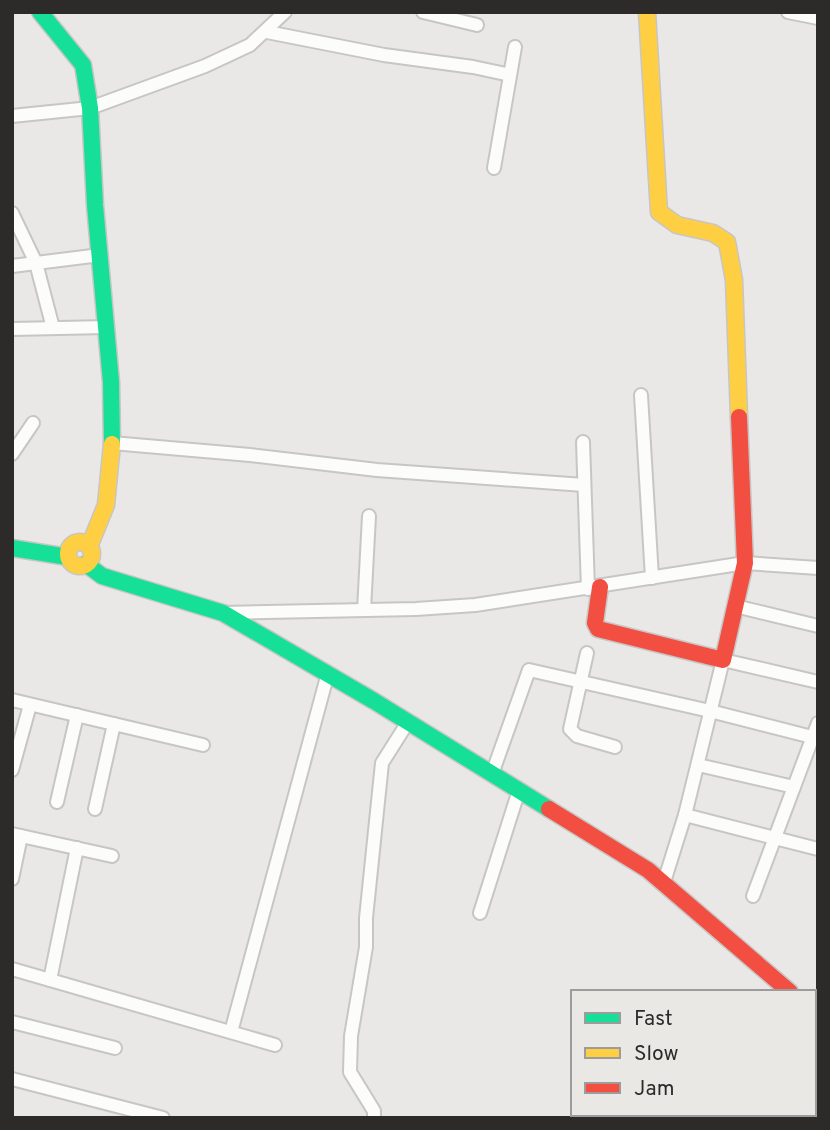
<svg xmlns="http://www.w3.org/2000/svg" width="830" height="1130" viewBox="0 0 830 1130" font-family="Overpass,sans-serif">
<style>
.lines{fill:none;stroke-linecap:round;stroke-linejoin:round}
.street-casing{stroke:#c7c6c4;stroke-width:16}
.fast-casing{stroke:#c7c6c4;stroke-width:19}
.slow-casing{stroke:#c7c6c4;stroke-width:19}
.jam-casing{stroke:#c7c6c4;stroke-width:19}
.street{stroke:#fcfcfb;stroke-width:12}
.fast{stroke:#16e098;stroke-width:16}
.slow{stroke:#ffcf43;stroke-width:16}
.jam{stroke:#f24e42;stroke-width:16}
</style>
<rect width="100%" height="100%" fill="#e9e8e6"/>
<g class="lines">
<defs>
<g id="street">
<polyline points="423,12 477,25"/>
<polyline points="788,12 818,18"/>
<polyline points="267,32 384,55 473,67 510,75"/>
<polyline points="12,116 90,108 205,66 250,45 285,12"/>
<polyline points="494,168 515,47"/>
<polyline points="12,213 36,263 53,328"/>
<polyline points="12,266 100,255"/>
<polyline points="12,329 107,327"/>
<polyline points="641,395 652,578"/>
<polyline points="583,442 588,589"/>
<polyline points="112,443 250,455 377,470 584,485"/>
<polyline points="12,454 33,423"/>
<polyline points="735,606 818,626"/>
<polyline points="364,610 369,516"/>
<polyline points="223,613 416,609 475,605 745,563 818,568"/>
<polyline points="587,653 570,729 577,736 615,747"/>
<polyline points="12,700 203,745"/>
<polyline points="698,765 794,787"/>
<polyline points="12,770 30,705"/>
<polyline points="492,774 529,670 710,711 812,737"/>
<polyline points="57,802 77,715"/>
<polyline points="95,809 114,724"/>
<polyline points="685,815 818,849"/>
<polyline points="12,834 112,856"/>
<polyline points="12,879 21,836"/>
<polyline points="664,882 685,815 723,660 818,682"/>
<polyline points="753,896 818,723"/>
<polyline points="480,913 519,790"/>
<polyline points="12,969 275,1045"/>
<polyline points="50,980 77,848"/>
<polyline points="12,1022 115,1048"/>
<polyline points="231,1032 328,673"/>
<polyline points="12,1079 163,1118"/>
<polyline points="374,1118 374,1111 350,1072 351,1036 366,947 366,918 382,763 408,722"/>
</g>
<g id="fast">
<polyline points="40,12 83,65 90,108 95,205 111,382 112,444"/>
<polyline points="12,548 68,557"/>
<polyline points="86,564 102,576 223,613 374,701 549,809"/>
</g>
<g id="slow">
<polyline points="647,12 659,212 677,225 713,233 727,242 734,280 739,417"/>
<circle cx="80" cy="554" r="12"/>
<polyline points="89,547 106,505 112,444"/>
</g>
<g id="jam">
<polyline points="600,587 595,623 598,629 723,660 745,563 739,417"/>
<polyline points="549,809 648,870 790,992"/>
<polyline points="814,1012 818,1015"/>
</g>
</defs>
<use href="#street" class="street-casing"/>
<use href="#fast" class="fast-casing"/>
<use href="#slow" class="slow-casing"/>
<use href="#jam" class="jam-casing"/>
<use href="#street" class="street"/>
<use href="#fast" class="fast"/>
<use href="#slow" class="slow"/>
<use href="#jam" class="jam"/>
</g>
<rect width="830" height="1130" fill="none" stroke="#2c2b2a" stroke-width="28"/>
<rect x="571" y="990" width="245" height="126" fill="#eae8e5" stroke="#9e9c9a" stroke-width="2"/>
<rect x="585" y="1013" width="35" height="10" fill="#16e098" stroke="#9e9c9a" stroke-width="2"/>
<text x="634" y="1025" font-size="21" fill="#2c2b2a">Fast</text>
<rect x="585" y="1048" width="35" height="10" fill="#ffcf43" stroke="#9e9c9a" stroke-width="2"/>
<text x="634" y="1060" font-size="21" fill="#2c2b2a">Slow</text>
<rect x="585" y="1083" width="35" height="10" fill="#f24e42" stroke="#9e9c9a" stroke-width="2"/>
<text x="634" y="1095" font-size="21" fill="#2c2b2a">Jam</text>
</svg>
